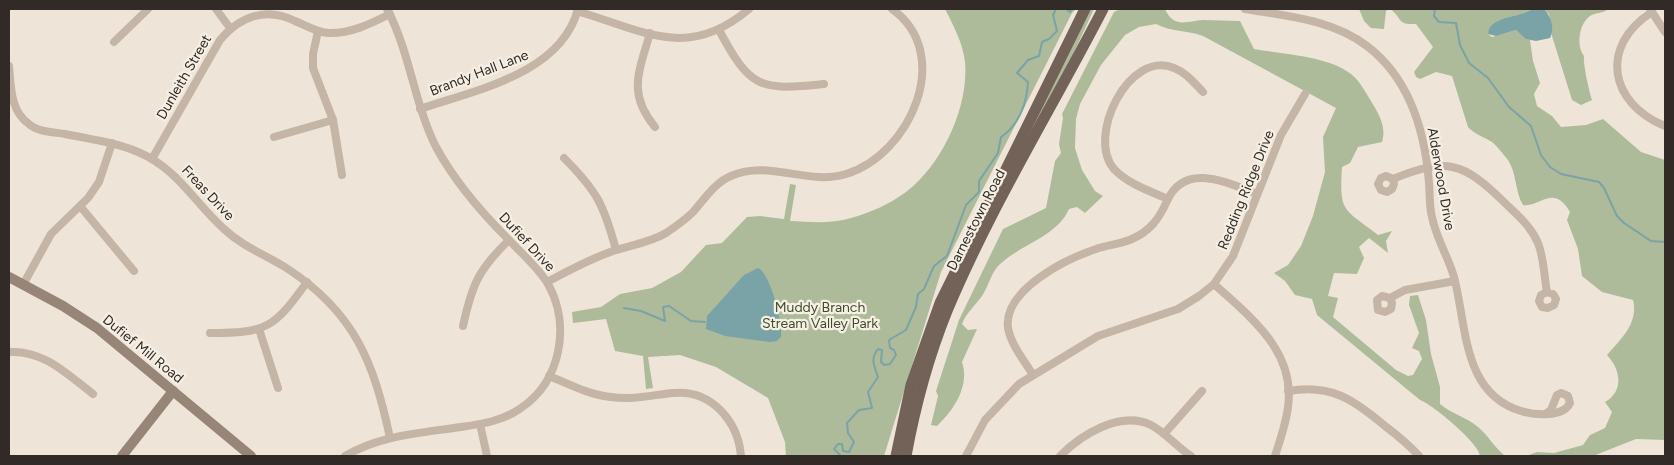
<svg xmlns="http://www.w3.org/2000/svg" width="1674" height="465" viewBox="0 0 1674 465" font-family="Figtree,sans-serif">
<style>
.green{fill:#aebb9a}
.water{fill:#7aa3a7}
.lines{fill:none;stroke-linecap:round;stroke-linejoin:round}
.stream{stroke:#7aa3a7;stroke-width:2}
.street{stroke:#c4b5a6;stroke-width:8}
.secondary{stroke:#978578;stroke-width:10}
.primary{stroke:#726258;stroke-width:11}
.labels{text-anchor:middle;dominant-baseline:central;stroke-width:4.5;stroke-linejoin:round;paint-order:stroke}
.street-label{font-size:14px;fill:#312a26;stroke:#f6efe4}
.park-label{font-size:14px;fill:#3f4c2c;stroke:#f6efe4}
</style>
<rect width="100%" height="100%" fill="#eee5d8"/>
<g class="green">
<path d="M945 9H1076L1072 13 941 272 884 456H786L785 442 768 398 716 367 680 355 648 357 653 388 646 389 643 356 615 351 606 319 573 323 572 312 601 307 620 294 652 288 681 272 706 245 722 243 747 217 761 216 784 219 790 184 796 185 790 221C810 222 832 224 851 218 869 213 890 204 906 192 942 165 969 107 965 62 963 43 953 25 945 9Z"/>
<polygon points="1091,9 1094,9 1070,61 950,296 922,371 902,456 899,456 916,381 939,315"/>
<path d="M1120 9H1165C1174 29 1187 21 1203 20 1215 20 1227 21 1240 21L1254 49C1282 54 1329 56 1351 74 1361 82 1367 95 1374 106 1381 118 1386 129 1382 142L1358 147 1350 163 1342 167C1339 214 1344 208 1378 235L1392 231 1386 241 1388 253 1369 238 1359 247 1364 258 1357 274 1334 273 1328 296 1338 298 1333 317 1396 370 1408 376 1413 375 1422 359 1419 351 1412 348 1419 333 1409 305 1410 296 1418 295 1426 320 1431 354 1440 387V404C1452 414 1466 417 1478 427 1488 435 1494 447 1505 456H1480C1480 444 1432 404 1420 400L1317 315 1312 299 1295 295 1285 281 1274 273 1288 265 1301 246 1313 216 1325 172 1323 137 1336 108 1203 36C1187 30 1171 32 1156 24L1139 27 1125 35 1101 65 1080 104 1076 119 1075 148 1082 170 1095 191 1103 196 1085 213 1077 207 1069 209C1057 237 1020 244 998 266 991 274 988 287 982 296 975 306 966 313 962 324L968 330 977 329 962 362C970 386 954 410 937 426L931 425 938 396 936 391 959 320 1003 229 1046 208 1055 161 1061 153 1059 144 1063 118 1062 114 1114 12Z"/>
<polygon points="1359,9 1389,9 1386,11 1384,29 1371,28 1364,21"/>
<path d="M1390 9H1532C1518 19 1492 14 1488 34L1492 37 1516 30 1530 40 1533 61 1540 83 1534 94 1537 106 1552 116 1561 127 1586 125 1603 119 1641 152 1665 160V440L1636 439 1593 456H1526L1537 452 1554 453 1583 445 1590 435 1605 428 1612 412 1605 402C1624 391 1621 370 1607 355 1620 340 1639 323 1633 300L1602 292 1582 276 1578 249 1567 220 1570 212C1553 183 1540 208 1523 205 1515 192 1517 174 1508 160 1504 155 1497 146 1492 142 1484 137 1474 134 1468 127L1452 76 1436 72 1420 79 1416 77 1414 72 1433 47 1416 24C1396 25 1403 18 1390 9Z"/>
<path d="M1544 9H1608C1603 14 1596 12 1590 16 1579 24 1576 45 1584 56 1583 65 1589 90 1592 100L1581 105 1572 100 1552 36 1549 14Z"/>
</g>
<g class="water">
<path d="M1532 9H1544C1551 16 1555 29 1550 38L1536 41 1526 39 1516 30 1496 36 1488 34C1489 15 1520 18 1532 9Z"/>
<path d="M758 268C770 272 783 324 781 337L777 341 770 342 725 336 706 329 707 316 744 275Z"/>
</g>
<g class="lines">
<g class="stream">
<polyline points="1066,9 1070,12 1072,9"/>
<polyline points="1435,9 1434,16 1439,22 1456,23 1460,45 1469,63 1488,78 1509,107 1531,126 1541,155 1550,167 1561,174 1599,182 1604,188 1617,216 1624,223 1651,241 1665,242"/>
<polyline points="624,308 641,311 665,321 663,307 669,306 691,321 705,322"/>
<path d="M846 456H841L834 449 838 444H842L843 451 849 452 854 442 848 433 847 423 859 410 872 408 868 392 878 377C874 365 870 359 878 349L882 350 881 362 884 365 890 364 896 355 894 350 890 348 889 340 906 330 916 307 918 294 924 289 934 266 947 256 966 205 979 192V181L998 153 1001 137C1019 125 1027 103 1028 82L1017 73 1028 60 1039 56 1042 42 1049 39 1057 31 1053 15 1056 9"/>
</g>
<g class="street">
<polyline points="216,9 230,28"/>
<path d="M1245 9C1286 16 1332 19 1367 46 1409 78 1425 131 1429 183 1430 194 1429 206 1432 217 1436 238 1448 256 1454 277 1467 326 1462 393 1521 411 1534 415 1563 418 1570 403L1568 396 1561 393 1557 395 1551 410 1545 414"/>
<polyline points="1650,9 1665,32"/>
<path d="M577 11C644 31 688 61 749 9"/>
<path d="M1652 12C1599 46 1609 103 1665 126"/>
<path d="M719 30C750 88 759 91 824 84"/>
<polyline points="318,31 313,54 313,68 333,120 342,175"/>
<path d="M650 33C639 72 627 93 655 127"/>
<polyline points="114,42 148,9"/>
<path d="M9 66C11 86 10 111 29 124 38 132 53 132 65 134 89 139 115 142 138 152 177 168 194 202 224 229 243 247 266 255 288 269 355 313 374 363 390 438"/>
<path d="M420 109C475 90 561 74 578 9"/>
<polyline points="274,137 333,120"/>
<path d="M564 158C597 191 604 205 616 250"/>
<path d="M152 159 220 40C240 16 266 7 295 21 305 25 316 32 328 33 350 34 370 24 390 14"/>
<path d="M1393 179 1386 176 1381 178 1378 184 1381 190 1387 192 1392 189 1394 184 1393 179C1447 157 1463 162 1504 202 1517 215 1531 226 1538 243 1544 258 1544 276 1547 292L1541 295 1539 301 1542 307 1548 308 1554 305 1556 299 1553 294 1547 292"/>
<path d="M1168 199C1150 191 1128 184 1114 169 1086 137 1129 49 1174 68 1187 73 1194 83 1203 92"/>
<polyline points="80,206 134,271"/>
<path d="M547 282C570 270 591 258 616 250 632 245 651 242 666 233 675 227 685 220 693 212 704 200 714 183 731 176 769 159 807 186 846 174 910 155 955 54 892 9"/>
<polyline points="24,283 51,234 88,198 99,182 112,143"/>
<path d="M1214 284C1250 317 1296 351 1288 407 1286 424 1280 440 1275 456"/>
<polyline points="1390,298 1392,303 1391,309 1385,312 1378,310 1377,300 1382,296 1390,298 1405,290 1455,281"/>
<path d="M463 326C472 285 478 270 509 240"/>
<polyline points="259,329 278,388"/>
<path d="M210 333C267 333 274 328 307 282"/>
<path d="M9 352C44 350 67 374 93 394"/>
<path d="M1033 375C1024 360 1011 345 1008 328 1003 290 1066 259 1096 249 1107 245 1121 244 1132 239 1150 231 1159 219 1167 201 1185 161 1228 183 1257 194"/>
<path d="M549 376C569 384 589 395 611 397 633 400 652 395 673 393 711 389 738 421 741 456"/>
<path d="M1288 391C1331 384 1353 399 1385 426 1397 435 1409 445 1419 456"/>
<polyline points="480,424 487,456"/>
<polyline points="1164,434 1202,391"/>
<path d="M345 456C380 435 421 433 461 427 482 424 503 421 521 408 561 381 571 325 548 284 538 267 521 253 508 239 480 211 455 182 436 147 414 103 410 52 387 9"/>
<polyline points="966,456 985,420 1019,384 1098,336 1178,309 1199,296 1214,284 1233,256 1281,135 1305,94"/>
<path d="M1060 456C1081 435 1120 410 1151 425 1166 433 1177 447 1191 456"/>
</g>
<g class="secondary">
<polyline points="9,277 63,306 97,328 251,456"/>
<polyline points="122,456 173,391"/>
</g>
<g class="primary">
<polyline points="896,456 911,385 940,303 1085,9"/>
<path d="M906 456C915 407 928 358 947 311 990 208 1052 108 1103 9"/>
</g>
</g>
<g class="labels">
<g class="street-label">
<text transform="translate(479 73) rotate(-21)">Brandy Hall Lane</text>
<text transform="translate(184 77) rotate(-60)">Dunleith Street</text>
<text transform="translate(1441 179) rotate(80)">Alderwood Drive</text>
<text transform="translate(1246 190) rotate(-68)">Redding Ridge Drive</text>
<text transform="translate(208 193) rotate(47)">Freas Drive</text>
<text transform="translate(976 220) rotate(-63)">Darnestown Road</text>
<text transform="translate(527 242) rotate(47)">Dufief Drive</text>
<text transform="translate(143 349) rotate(39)">Dufief Mill Road</text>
</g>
<g class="park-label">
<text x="820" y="307">Muddy Branch<tspan x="820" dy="16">Stream Valley Park</tspan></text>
</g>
</g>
<rect width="1674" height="465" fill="none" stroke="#312a26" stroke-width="20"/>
</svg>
